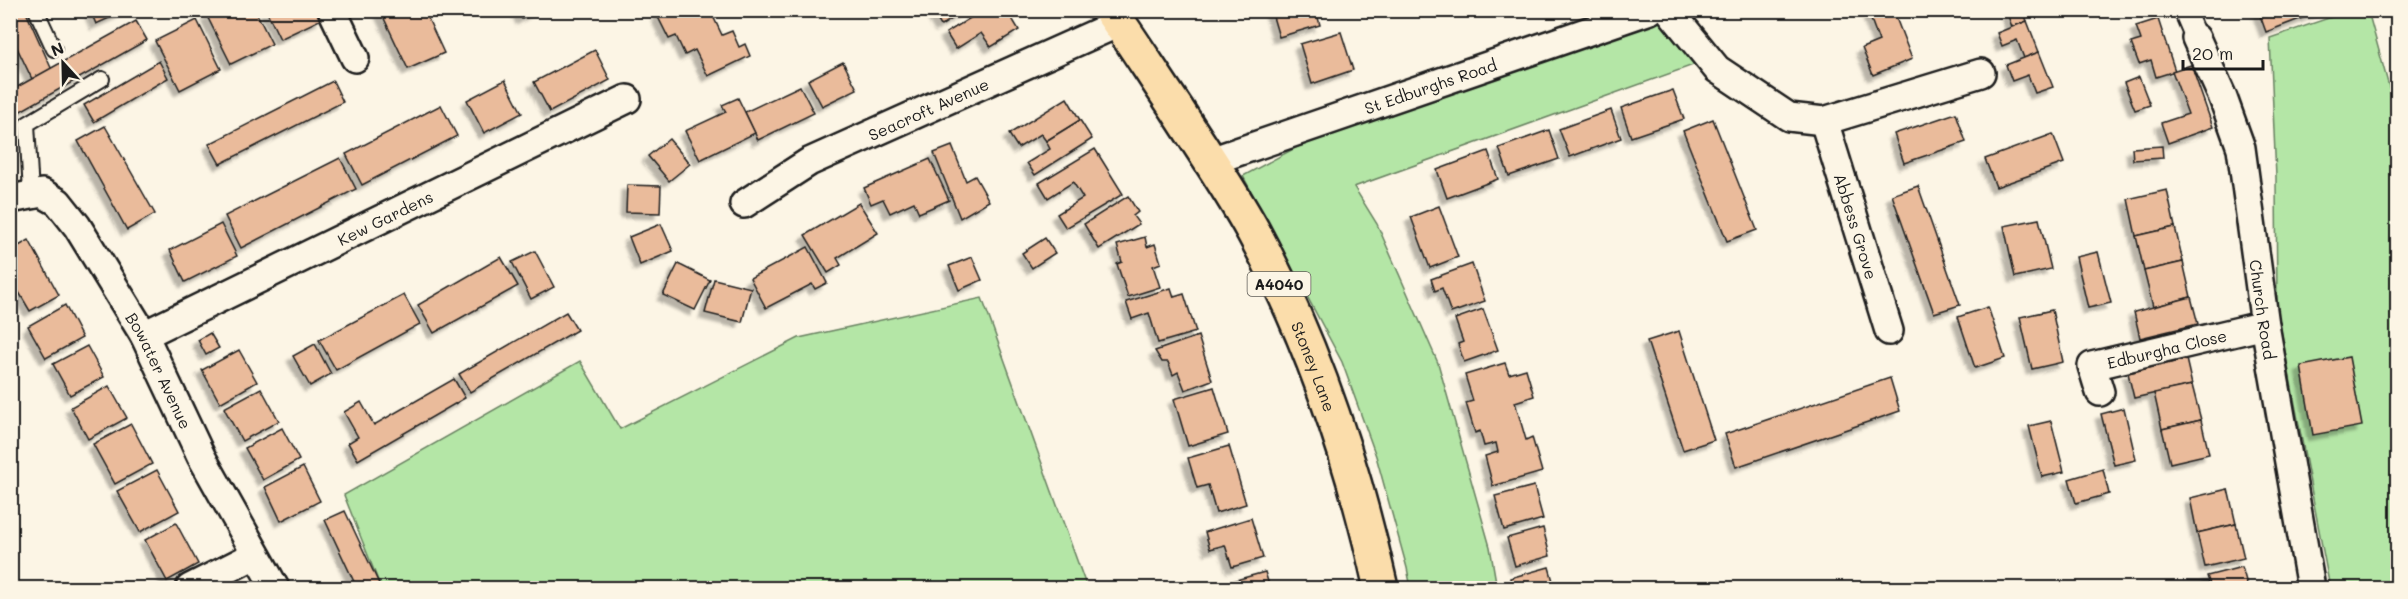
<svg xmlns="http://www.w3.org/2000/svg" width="2408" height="599" viewBox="0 0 2408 599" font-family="Mali,sans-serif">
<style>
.green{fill:#b4e6a6;stroke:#688161;stroke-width:1.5}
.building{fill:#eabb9b;stroke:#1c1c1c;stroke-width:1.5;filter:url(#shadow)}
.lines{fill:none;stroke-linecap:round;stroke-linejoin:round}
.service-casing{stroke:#1c1c1c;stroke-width:18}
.pedestrian-casing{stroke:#1c1c1c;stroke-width:24}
.minor-casing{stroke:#1c1c1c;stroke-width:32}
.primary-casing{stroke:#1c1c1c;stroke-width:38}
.service{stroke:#fcf5e5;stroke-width:14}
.pedestrian{stroke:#fcf5e5;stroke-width:20}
.minor{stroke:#fcf5e5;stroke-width:27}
.primary{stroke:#fbddab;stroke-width:33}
.labels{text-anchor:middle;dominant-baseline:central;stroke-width:5;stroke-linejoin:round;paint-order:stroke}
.shield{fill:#fcf5e5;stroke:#5f5d58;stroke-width:1.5}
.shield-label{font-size:15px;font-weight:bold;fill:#1c1c1c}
.street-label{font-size:16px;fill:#1c1c1c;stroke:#fcf5e5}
</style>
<defs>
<filter id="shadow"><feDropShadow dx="-5.5" dy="5.5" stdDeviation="1.5" flood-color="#0004"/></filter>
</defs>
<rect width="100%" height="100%" fill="#fcf5e5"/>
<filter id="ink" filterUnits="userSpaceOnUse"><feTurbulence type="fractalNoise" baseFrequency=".0167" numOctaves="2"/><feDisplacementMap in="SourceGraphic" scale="12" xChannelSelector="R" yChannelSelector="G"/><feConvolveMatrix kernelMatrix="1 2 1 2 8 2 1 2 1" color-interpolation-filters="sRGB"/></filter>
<g filter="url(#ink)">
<g class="green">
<polygon points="2349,11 2368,11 2392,98 2397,97 2397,588 2330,588 2277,309 2276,177 2270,38"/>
<polygon points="1660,19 1699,63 1354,187 1377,224 1438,363 1490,547 1497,588 1411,588 1407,568 1376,456 1342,362 1243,176 1297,147"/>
<polygon points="982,298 1087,588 381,588 344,495 580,361 620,429 799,338"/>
</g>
<g class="building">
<polygon points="10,10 25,10 52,70 32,79 10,33"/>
<polygon points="90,10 127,10 96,24"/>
<polygon points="218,10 255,10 272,44 231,64 207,16"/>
<polygon points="266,10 318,10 322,19 280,39"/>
<polygon points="380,10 424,10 444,53 408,69"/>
<polygon points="518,10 538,10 522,19"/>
<polygon points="666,10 699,10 702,16 711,12 722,35 732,31 739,47 745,44 750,56 708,76 695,50 685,55 676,36 669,39 657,15"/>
<polygon points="934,10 966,10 941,26 932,11"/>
<polygon points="983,10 1007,10 1019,30 991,47 981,33 956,49 946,33"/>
<polygon points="1271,10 1316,10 1320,25 1279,37"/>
<polygon points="1879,10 1893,10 1912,59 1873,75 1862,48 1879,41 1869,14"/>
<polygon points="2006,10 2023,10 2027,21 2012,27"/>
<polygon points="2258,10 2323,10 2266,32"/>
<polygon points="2158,19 2175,71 2156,77 2151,60 2139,64 2131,43 2141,40 2136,26"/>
<polygon points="197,20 221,69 180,90 155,41"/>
<polygon points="136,21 147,40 10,117 10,91"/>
<polygon points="2027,21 2039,52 2024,58 2017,40 2002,46 1997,33"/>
<polygon points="1341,32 1353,70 1312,84 1300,44"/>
<polygon points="595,50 610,80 550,112 534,82"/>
<polygon points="2039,52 2053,87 2035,93 2028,75 2012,81 2006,65"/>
<polygon points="159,61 168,78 94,122 84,105"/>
<polygon points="843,62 857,89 822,106 808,80"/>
<polygon points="2191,65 2213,127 2168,143 2161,123 2188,114 2172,71"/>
<polygon points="2139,77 2150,105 2135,110 2124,83"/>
<polygon points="505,80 522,113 484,133 467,100"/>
<polygon points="333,81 343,102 220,164 209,144"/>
<polygon points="800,86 814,113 758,140 745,112"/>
<polygon points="1673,90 1684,119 1631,137 1621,108"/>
<polygon points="738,98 755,133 700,160 685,131 726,112 722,105"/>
<polygon points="1067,98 1080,120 1046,141 1041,134 1018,148 1009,134"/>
<polygon points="441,105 457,136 362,185 346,154"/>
<polygon points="1611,110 1621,138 1570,157 1559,129"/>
<polygon points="1956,113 1966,142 1904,163 1894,134"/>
<polygon points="1713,119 1757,230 1727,241 1683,131"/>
<polygon points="1080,120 1092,139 1035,175 1027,163 1050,149 1046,141"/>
<polygon points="105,126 155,214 127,230 78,141"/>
<polygon points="1549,130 1559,159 1509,176 1499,148"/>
<polygon points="2053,134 2064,163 1996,187 1985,159"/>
<polygon points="669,139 690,164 669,181 648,156"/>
<polygon points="952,146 966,181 975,176 989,201 960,218 934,153"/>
<polygon points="2162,146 2163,158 2133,160 2132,148"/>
<polygon points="1095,149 1123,194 1066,228 1057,214 1083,198 1073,182 1048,198 1039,183"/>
<polygon points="1488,151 1498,179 1447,198 1437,170"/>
<polygon points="340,158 356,189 241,248 225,216"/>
<polygon points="930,159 949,200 919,213 914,202 890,213 883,199 871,204 864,188"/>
<polygon points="627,185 661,186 660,213 626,212"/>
<polygon points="1918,186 1960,305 1934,313 1892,195"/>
<polygon points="2167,190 2175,227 2136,236 2128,199"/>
<polygon points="1128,196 1138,212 1133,216 1139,224 1099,249 1084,224"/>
<polygon points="859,203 878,233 837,258 841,265 828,273 805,235"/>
<polygon points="1439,206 1458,257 1430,268 1411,217"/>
<polygon points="2039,219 2051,269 2015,277 2004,226"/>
<polygon points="221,224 237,256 185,282 170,250"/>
<polygon points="661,224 673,251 640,265 629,237"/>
<polygon points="2175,227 2183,262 2144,271 2136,236"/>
<polygon points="1145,237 1147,247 1155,244 1161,263 1153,266 1160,287 1128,297 1117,264 1122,262 1117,245"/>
<polygon points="1045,238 1055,253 1032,268 1022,253"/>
<polygon points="29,240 59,295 30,311 10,277 10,251"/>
<polygon points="808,247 827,283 815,289 812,284 766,308 750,278"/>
<polygon points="535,251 554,287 531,299 512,262"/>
<polygon points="2098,252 2111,303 2088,308 2076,257"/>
<polygon points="501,257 518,286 434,333 418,305"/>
<polygon points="972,257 982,280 959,290 949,266"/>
<polygon points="2183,262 2191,297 2153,307 2144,271"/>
<polygon points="678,264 710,280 695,310 663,295"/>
<polygon points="1472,264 1485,301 1451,313 1442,288 1435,291 1431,279"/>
<polygon points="714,279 751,288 742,322 705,313"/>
<polygon points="1171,288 1174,297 1184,294 1196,332 1158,343 1149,313 1132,319 1126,302"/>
<polygon points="404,295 420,324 336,370 319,340"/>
<polygon points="2191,297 2198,324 2140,338 2134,312"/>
<polygon points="65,305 82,338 46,358 28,326"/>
<polygon points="1988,307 2005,358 1975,368 1958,317"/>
<polygon points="1483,309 1498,350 1464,362 1458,344 1463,342 1455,319"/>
<polygon points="2052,310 2063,362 2032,369 2020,317"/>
<polygon points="566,312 577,330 470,392 459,374"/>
<polygon points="1679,331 1714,440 1683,450 1647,341"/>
<polygon points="210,333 219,348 206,355 198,340"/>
<polygon points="1198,336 1212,380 1185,390 1178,372 1173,375 1168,362 1162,362 1155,351"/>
<polygon points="315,344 331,374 310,386 293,356"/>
<polygon points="87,346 104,377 70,395 53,364"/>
<polygon points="239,350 257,382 220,403 202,370"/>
<polygon points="2349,357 2362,426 2313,435 2301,366"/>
<polygon points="2186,359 2192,385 2134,398 2128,373"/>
<polygon points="1505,363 1509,374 1526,369 1534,396 1515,402 1526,440 1532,437 1542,472 1493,486 1485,456 1498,452 1496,443 1484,446 1480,431 1475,433 1466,403 1473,401 1465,375"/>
<polygon points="1890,378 1900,411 1736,467 1725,434"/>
<polygon points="454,379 465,398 358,460 348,443 358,437 344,412 361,402 374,425"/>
<polygon points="2192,385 2201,420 2162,429 2154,393"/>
<polygon points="109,386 127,418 88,439 71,407"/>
<polygon points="1214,387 1228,434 1188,446 1174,399"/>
<polygon points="261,388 279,421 242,441 224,408"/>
<polygon points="2124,408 2136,460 2114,465 2101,414"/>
<polygon points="2201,420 2209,454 2170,463 2162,429"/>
<polygon points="2051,421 2064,472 2042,477 2029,426"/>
<polygon points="131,424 152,464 115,484 93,444"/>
<polygon points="282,428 299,460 263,480 245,448"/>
<polygon points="1229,446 1246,504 1216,513 1208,485 1197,488 1188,458"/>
<polygon points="303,467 320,501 281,521 265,487"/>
<polygon points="2103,469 2109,494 2076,503 2069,479"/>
<polygon points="157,470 179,511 140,532 117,491"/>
<polygon points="1534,486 1543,519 1504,530 1495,496"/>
<polygon points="2228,489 2236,524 2197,533 2190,498"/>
<polygon points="345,511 381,588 357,588 325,520"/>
<polygon points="1251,518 1263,558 1232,567 1225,545 1210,549 1205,532"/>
<polygon points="176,523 198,564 167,581 145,540"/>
<polygon points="2236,524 2244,558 2205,567 2197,533"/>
<polygon points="1543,528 1550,556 1515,566 1507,538"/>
<polygon points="1549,567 1555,588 1513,588 1510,578"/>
<polygon points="2242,567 2248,588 2211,588 2207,576"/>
<polygon points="1265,572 1270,588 1234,588 1232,581"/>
</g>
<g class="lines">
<defs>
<g id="service">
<polyline points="36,10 54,49"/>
<polyline points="31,193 27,124 102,79"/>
</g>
<polyline id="pedestrian" points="2184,10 2196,38"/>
<g id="minor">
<polyline points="332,10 355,58"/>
<polyline points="1669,10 1717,69 1789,117 1824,121 1981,73"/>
<path id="s1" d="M2196 38 2223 98 2241 148 2265 325 2311 588"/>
<path id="s2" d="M1824 121 1889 331"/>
<path id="s3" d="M1211 161 1650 10"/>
<path id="s4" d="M10 199 42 193 58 202 77 226 144 335 201 456 275 588"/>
<path id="s5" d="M744 204 809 162 1119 23"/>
<path id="s6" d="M144 335 627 99"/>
<path id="s7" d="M2100 392 2092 366 2265 325"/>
<polyline points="190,588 255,555"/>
</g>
<g id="primary">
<path id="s8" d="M1110 10C1133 42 1154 76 1176 108 1202 149 1230 189 1253 231 1313 342 1354 466 1381 588"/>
</g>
</defs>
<use href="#service" class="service-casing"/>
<use href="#pedestrian" class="pedestrian-casing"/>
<use href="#minor" class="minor-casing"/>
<use href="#primary" class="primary-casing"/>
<use href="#service" class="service"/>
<use href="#pedestrian" class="pedestrian"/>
<use href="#minor" class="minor"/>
<use href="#primary" class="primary"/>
</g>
</g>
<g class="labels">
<rect class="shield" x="1247.5" y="272" width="63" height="24" rx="4.5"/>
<g class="shield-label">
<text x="1279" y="284">A4040</text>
</g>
<g class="street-label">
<text stroke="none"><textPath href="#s3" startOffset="232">St Edburghs Road</textPath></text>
<text stroke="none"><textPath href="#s5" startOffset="208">Seacroft Avenue</textPath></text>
<text stroke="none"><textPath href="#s6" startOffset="268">Kew Gardens</textPath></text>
<text stroke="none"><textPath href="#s2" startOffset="110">Abbess Grove</textPath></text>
<text stroke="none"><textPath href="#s1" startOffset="282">Church Road</textPath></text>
<text stroke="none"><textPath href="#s7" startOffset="104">Edburgha Close</textPath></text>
<text stroke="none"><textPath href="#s8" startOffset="412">Stoney Lane</textPath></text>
<text stroke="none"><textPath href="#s4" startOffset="248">Bowater Avenue</textPath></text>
</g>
</g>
<rect width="2408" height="599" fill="none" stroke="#fcf5e5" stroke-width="36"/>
<rect x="18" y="18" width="2372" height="563" fill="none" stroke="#1c1c1c" stroke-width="2" filter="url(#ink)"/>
<g transform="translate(63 63) rotate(338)" stroke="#fcf5e5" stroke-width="4.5" paint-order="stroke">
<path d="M0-4.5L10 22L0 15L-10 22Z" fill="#1c1c1c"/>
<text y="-9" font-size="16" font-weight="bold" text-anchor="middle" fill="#1c1c1c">N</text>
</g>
<path d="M2183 60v9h80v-9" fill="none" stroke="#1c1c1c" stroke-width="3"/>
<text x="2192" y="60" font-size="18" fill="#1c1c1c" stroke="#fcf5e5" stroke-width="4.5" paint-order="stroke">20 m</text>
</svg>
